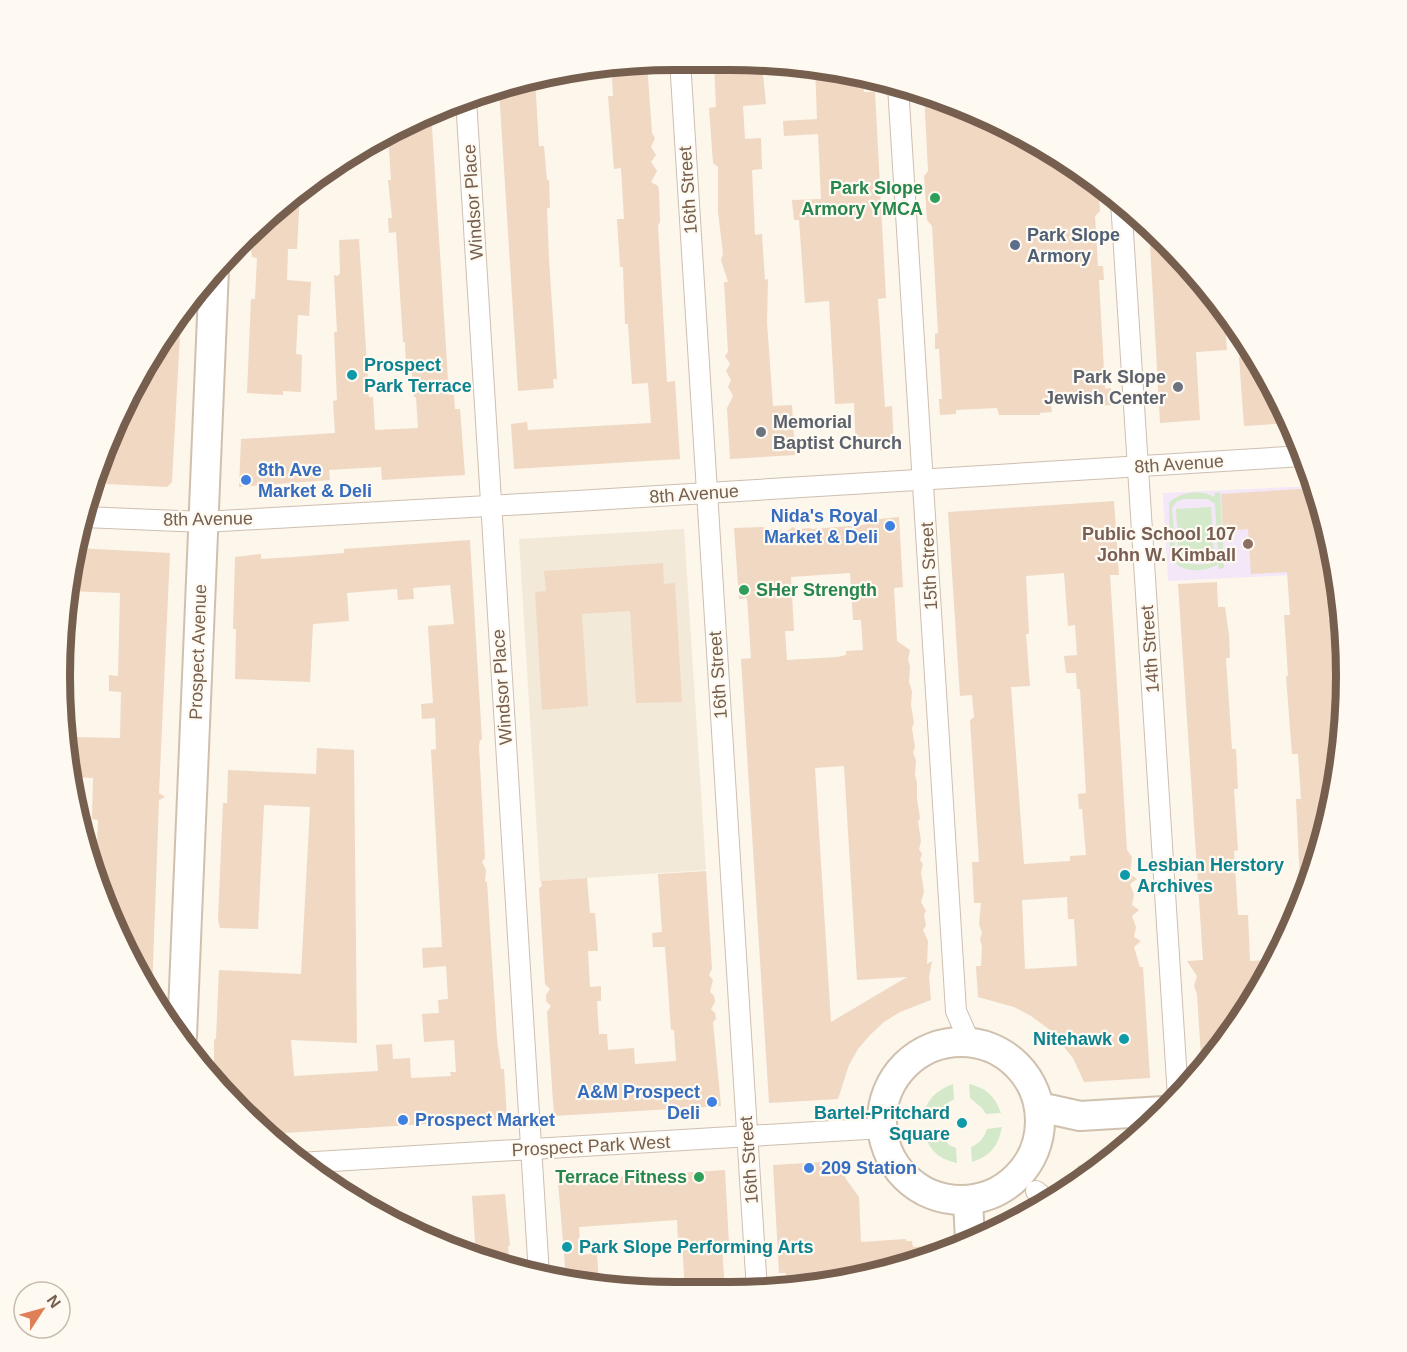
<svg xmlns="http://www.w3.org/2000/svg" width="1407" height="1352" viewBox="0 0 1407 1352" font-family="Arial,sans-serif">
<style>
.residential{fill:#f3e9d9}
.education{fill:#f3e7f8}
.green{fill:#d4e9c9;fill-rule:evenodd}
.building{fill:#f0d8c3;fill-rule:evenodd}
.lines{fill:none;stroke-linecap:round;stroke-linejoin:round}
.street-casing{stroke:#cebfb0;stroke-width:22}
.secondary-casing{stroke:#d0c0ae;stroke-width:32}
.street{stroke:#fff;stroke-width:20}
.secondary{stroke:#fff;stroke-width:28}
.leisure-dot{fill:#2e9e5b;stroke:#fefaf1;stroke-width:2}
.service-dot{fill:#5c6f8a;stroke:#fefaf1;stroke-width:2}
.culture-dot{fill:#0f9aa8;stroke:#fefaf1;stroke-width:2}
.worship-dot{fill:#6b7280;stroke:#fefaf1;stroke-width:2}
.shop-dot{fill:#3f7fe0;stroke:#fefaf1;stroke-width:2}
.education-dot{fill:#8d6e63;stroke:#fefaf1;stroke-width:2}
.labels{text-anchor:middle;dominant-baseline:central;stroke-width:4.5;stroke-linejoin:round;paint-order:stroke}
.leisure-label{font-size:18px;font-weight:bold;fill:#27864d;stroke:#fefaf1;text-anchor:end}
.street-label{font-size:18px;fill:#765f4e;stroke:#fefaf1}
.service-label{font-size:18px;font-weight:bold;fill:#4e5e75;stroke:#fefaf1;text-anchor:start}
.culture-label{font-size:18px;font-weight:bold;fill:#0d838f;stroke:#fefaf1;text-anchor:start}
.worship-label{font-size:18px;font-weight:bold;fill:#5b616d;stroke:#fefaf1;text-anchor:end}
.shop-label{font-size:18px;font-weight:bold;fill:#366cbe;stroke:#fefaf1;text-anchor:start}
.education-label{font-size:18px;font-weight:bold;fill:#785e54;stroke:#fefaf1;text-anchor:end}
.rim{fill:none;stroke:#765f4e;stroke-width:8}
</style>
<rect width="100%" height="100%" fill="#fcf6eb"/>
<polygon class="residential" points="684,529 706,870 540,881 519,539"/>
<polygon class="education" points="1314,486 1326,516 1335,573 1168,581 1163,493"/>
<g class="green">
<path d="M1220 492 1224 568 1219 569 1218 564C1203 574 1176 573 1170 554L1169 503C1179 492 1201 489 1214 497L1215 493ZM1183 499H1208L1215 504 1218 552C1217 556 1217 559 1213 561 1205 567 1181 565 1176 557L1172 508 1176 502Z"/>
<polygon points="1211,507 1214,558 1179,560 1176,509"/>
<path d="M953 1084 954 1099C945 1104 941 1109 937 1118L923 1119C926 1100 935 1091 953 1084Z"/>
<path d="M969 1084C986 1088 995 1096 1001 1113L986 1114 982 1108 970 1098Z"/>
<path d="M1002 1127C998 1147 990 1156 972 1162L971 1147C980 1143 984 1138 987 1129Z"/>
<path d="M939 1132 949 1145 956 1148 957 1163C939 1159 930 1151 924 1133Z"/>
<polygon points="1107,1163 1106,1164 1045,1203 1079,1165"/>
</g>
<g class="building">
<polygon points="714,61 762,63 766,104 743,106 745,139 761,138 762,169 752,170 755,235 762,234 765,280 768,279 767,323 773,406 792,405 795,455 730,459 727,408 733,396 728,387 731,380 726,371 730,364 725,356 728,352 724,282 728,282 721,260 723,254 718,212 718,167 713,163 709,108 716,107"/>
<polygon points="647,63 652,133 655,138 651,147 656,155 651,162 657,171 651,182 658,186 659,192 660,222 658,225 667,382 675,381 680,459 514,469 511,424 527,422 528,430 651,423 648,383 632,384 628,324 625,324 623,267 620,267 617,219 624,219 621,168 614,169 608,96 613,96 612,77 617,76 616,66"/>
<polygon points="815,66 863,77 864,92 875,92 886,298 878,299 885,407 892,406 894,450 856,451 854,403 835,404 829,301 805,303 799,220 794,220 792,200 821,199 818,134 784,136 783,121 817,119"/>
<polygon points="535,78 539,146 544,146 547,180 549,180 550,208 547,208 549,259 557,379 553,379 554,388 518,391 499,89"/>
<polygon points="924,91 1039,142 1098,185 1100,211 1095,216 1098,266 1103,266 1104,280 1099,280 1105,389 1111,388 1112,405 1096,406 1095,402 1051,405 1052,412 1040,413 1040,415 999,415 997,408 956,410 956,414 940,415 939,399 942,399 939,349 935,349 935,334 938,333 932,226 927,220 924,176 928,171"/>
<polygon points="431,112 449,395 454,395 455,409 460,409 465,475 382,480 381,467 329,470 330,480 239,487 241,439 335,433 333,401 337,400 334,332 337,332 334,275 338,276 340,273 339,240 359,239 369,397 373,397 375,430 418,428 416,397 414,397 411,365 406,366 405,342 403,342 396,232 389,233 388,218 392,218 388,180 391,180 388,135"/>
<polygon points="300,193 297,249 288,249 287,280 311,282 309,316 298,315 296,354 302,355 301,392 283,391 283,395 247,393 251,299 255,299 257,258 252,257 251,250 254,245 250,240 260,229"/>
<polygon points="1149,226 1219,301 1224,309 1227,350 1196,352 1200,420 1160,423"/>
<polygon points="181,315 172,482 167,487 106,484 106,476 94,476 143,368"/>
<polygon points="1254,356 1283,403 1291,423 1244,426 1239,357"/>
<polygon points="1315,488 1326,516 1335,569 1328,569 1330,591 1326,597 1332,607 1328,619 1332,621 1339,726 1335,730 1340,740 1335,751 1340,754 1341,761 1314,874 1301,904 1296,799 1301,799 1298,754 1292,754 1286,676 1288,676 1284,615 1290,615 1287,572 1251,574 1248,529 1223,531 1221,494"/>
<path d="M1114 501 1119 575H1110L1115 653 1127 850 1132 857 1130 874 1137 879 1130 884 1134 895 1132 905 1139 910 1132 916 1136 927 1134 937 1141 941 1134 947 1140 967H1143L1150 1078 1084 1082 1073 1058 1050 1030 1031 1016 1014 1007 978 997 976 966H981L982 947 980 939 982 933 979 924 981 903H974L972 862H979L970 720 974 717 972 695 960 696 948 512ZM1064 573 1068 626 1075 625 1077 655 1064 656 1066 673H1076L1077 689H1080L1086 793 1078 794 1079 809H1082L1086 855 1070 856V861L1024 864 1011 687 1030 686 1026 634H1029L1026 576ZM1067 897 1068 919H1074L1077 966 1025 969 1022 900Z"/>
<path d="M899 517 903 587 894 588 897 641 910 650 908 659 910 667 909 682 912 691 911 705 914 723 912 728 915 747 913 753 916 760 915 775 917 783V799L920 818 918 822 921 841 919 849 922 854 920 860 923 864 921 872 924 892 921 902 926 911 924 915 926 926 923 930 928 941 927 964 932 961 929 977 931 1000 900 1012 884 1022 870 1035 858 1049 849 1065 838 1099 769 1103 741 659 751 658 749 627 747 598 739 599 734 528 763 527 767 529H779L784 533 793 527 796 529 810 528 812 529 863 525 868 524 870 520ZM850 573 853 620H861L863 650 846 651V655L837 657 787 660 785 631H794L791 577ZM844 766 857 980 907 977 831 1022 815 768Z"/>
<polygon points="470,540 482,740 480,740 479,746 485,858 482,862 486,870 485,881 487,882 497,1039 501,1069 504,1069 507,1119 268,1134 214,1083 214,1040 216,1038 219,970 301,974 310,807 264,805 258,929 220,928 218,920 223,803 227,803 228,770 316,774 317,748 354,750 357,1043 291,1040 294,1076 378,1071 376,1045 392,1044 393,1059 410,1058 411,1078 451,1076 450,1072 456,1072 454,1040 424,1042 422,1014 439,1013 438,1000 448,999 446,966 423,968 422,948 442,947 431,750 436,749 435,718 422,719 421,704 433,703 428,626 454,624 450,585 413,588 414,599 398,600 397,589 347,593 349,621 313,624 310,682 235,679 236,629 233,629 235,557 261,554 261,559 294,557 344,553 344,549"/>
<polygon points="76,548 170,553 159,793 165,797 159,800 152,991 124,949 96,875 98,820 92,819 93,778 73,777 75,737 120,738 121,692 109,691 109,675 118,676 120,593 66,591"/>
<polygon points="663,563 664,584 675,583 682,702 636,703 630,611 582,614 588,706 542,710 535,592 546,591 544,571"/>
<polygon points="1217,582 1218,607 1225,607 1229,635 1230,658 1226,658 1232,749 1236,749 1238,789 1234,789 1238,850 1234,851 1238,915 1248,915 1250,961 1265,960 1266,980 1202,1072 1197,994 1194,986 1197,976 1187,961 1203,960 1178,584"/>
<polygon points="706,871 712,969 709,975 713,980 710,992 714,996 715,1002 711,1009 715,1013 716,1019 713,1022 721,1106 554,1116 547,1012 551,1006 546,1001 546,995 550,989 545,984 539,888 542,886 541,881 587,878 590,913 595,913 598,951 588,951 590,987 601,986 601,1001 597,1001 599,1034 607,1034 608,1050 634,1048 635,1064 676,1061 674,1030 671,1030 665,947 653,947 652,933 662,932 658,874"/>
<polygon points="839,1161 846,1179 859,1197 861,1242 906,1239 906,1241 912,1241 913,1247 949,1245 950,1249 891,1271 787,1288 786,1273 779,1273 773,1165"/>
<polygon points="725,1170 729,1245 722,1246 725,1291 685,1291 682,1243 678,1243 677,1220 579,1227 581,1255 597,1253 599,1285 566,1279 558,1181"/>
<polygon points="505,1194 510,1246 508,1246 510,1268 476,1256 472,1196"/>
</g>
<g class="lines">
<defs>
<g id="street">
<polyline points="680,60 757,1291"/>
<polyline points="898,86 956,1011 970,1043"/>
<polyline points="466,99 539,1275"/>
<polyline points="1121,201 1178,1097"/>
<polyline points="84,517 203,522 577,501 1303,456"/>
<polyline points="299,1163 883,1128"/>
<polyline points="1036,1191 1048,1201"/>
</g>
<g id="secondary">
<polyline points="182,1036 214,269"/>
<circle cx="961" cy="1121" r="79"/>
<polyline points="1039,1107 1080,1116 1164,1111"/>
<polyline points="968,1200 970,1241"/>
</g>
</defs>
<use href="#street" class="street-casing"/>
<use href="#secondary" class="secondary-casing"/>
<use href="#street" class="street"/>
<use href="#secondary" class="secondary"/>
</g>
<g class="leisure-dot">
<circle cx="935" cy="198" r="6"/>
<circle cx="744" cy="590" r="6"/>
<circle cx="699" cy="1177" r="6"/>
</g>
<circle class="service-dot" cx="1015" cy="245" r="6"/>
<g class="culture-dot">
<circle cx="352" cy="375" r="6"/>
<circle cx="1125" cy="875" r="6"/>
<circle cx="1124" cy="1039" r="6"/>
<circle cx="962" cy="1123" r="6"/>
<circle cx="567" cy="1247" r="6"/>
</g>
<g class="worship-dot">
<circle cx="1178" cy="387" r="6"/>
<circle cx="761" cy="432" r="6"/>
</g>
<g class="shop-dot">
<circle cx="246" cy="480" r="6"/>
<circle cx="890" cy="526" r="6"/>
<circle cx="712" cy="1102" r="6"/>
<circle cx="403" cy="1120" r="6"/>
<circle cx="809" cy="1168" r="6"/>
</g>
<circle class="education-dot" cx="1248" cy="544" r="6"/>
<g class="labels">
<g class="leisure-label">
<text x="923" y="188">Park Slope<tspan x="923" dy="21">Armory YMCA</tspan></text>
<text x="756" y="590" text-anchor="start">SHer Strength</text>
<text x="687" y="1177">Terrace Fitness</text>
</g>
<g class="street-label">
<text transform="translate(688 190) rotate(-94)">16th Street</text>
<text transform="translate(473 202) rotate(-94)">Windsor Place</text>
<text transform="translate(1179 464) rotate(-4)">8th Avenue</text>
<text transform="translate(694 494) rotate(-4)">8th Avenue</text>
<text transform="translate(208 519) rotate(-1)">8th Avenue</text>
<text transform="translate(929 566) rotate(-93)">15th Street</text>
<text transform="translate(1150 649) rotate(-94)">14th Street</text>
<text transform="translate(198 652) rotate(-88)">Prospect Avenue</text>
<text transform="translate(718 675) rotate(-94)">16th Street</text>
<text transform="translate(502 687) rotate(-94)">Windsor Place</text>
<text transform="translate(591 1146) rotate(-3)">Prospect Park West</text>
<text transform="translate(749 1160) rotate(-94)">16th Street</text>
</g>
<g class="service-label">
<text x="1027" y="235">Park Slope<tspan x="1027" dy="21">Armory</tspan></text>
</g>
<g class="culture-label">
<text x="364" y="365">Prospect<tspan x="364" dy="21">Park Terrace</tspan></text>
<text x="1137" y="865">Lesbian Herstory<tspan x="1137" dy="21">Archives</tspan></text>
<text x="1112" y="1039" text-anchor="end">Nitehawk</text>
<text x="950" y="1113" text-anchor="end">Bartel-Pritchard<tspan x="950" dy="21">Square</tspan></text>
<text x="579" y="1247">Park Slope Performing Arts</text>
</g>
<g class="worship-label">
<text x="1166" y="377">Park Slope<tspan x="1166" dy="21">Jewish Center</tspan></text>
<text x="773" y="422" text-anchor="start">Memorial<tspan x="773" dy="21">Baptist Church</tspan></text>
</g>
<g class="shop-label">
<text x="258" y="470">8th Ave<tspan x="258" dy="21">Market &amp; Deli</tspan></text>
<text x="878" y="516" text-anchor="end">Nida's Royal<tspan x="878" dy="21">Market &amp; Deli</tspan></text>
<text x="700" y="1092" text-anchor="end">A&amp;M Prospect<tspan x="700" dy="21">Deli</tspan></text>
<text x="415" y="1120">Prospect Market</text>
<text x="821" y="1168">209 Station</text>
</g>
<g class="education-label">
<text x="1236" y="534">Public School 107<tspan x="1236" dy="21">John W. Kimball</tspan></text>
</g>
</g>
<path d="M0 0H1407V1352H0ZM676 70H730A606 606 0 0 1 1336 676V676A606 606 0 0 1 730 1282H676A606 606 0 0 1 70 676V676A606 606 0 0 1 676 70Z" fill="#fefaf1" fill-rule="evenodd"/>
<path class="rim" d="M676 70H730A606 606 0 0 1 1336 676V676A606 606 0 0 1 730 1282H676A606 606 0 0 1 70 676V676A606 606 0 0 1 676 70Z"/>
<g transform="translate(42 1310) rotate(54)"><circle r="28" fill="#fefaf1" stroke="#c8bcb0" stroke-width="1.5"/>
<path d="M0-4.5L10 22L0 15L-10 22Z" fill="#df7f57"/>
<text y="-9" font-size="16" font-weight="bold" text-anchor="middle" fill="#765f4e">N</text>
</g>
</svg>
